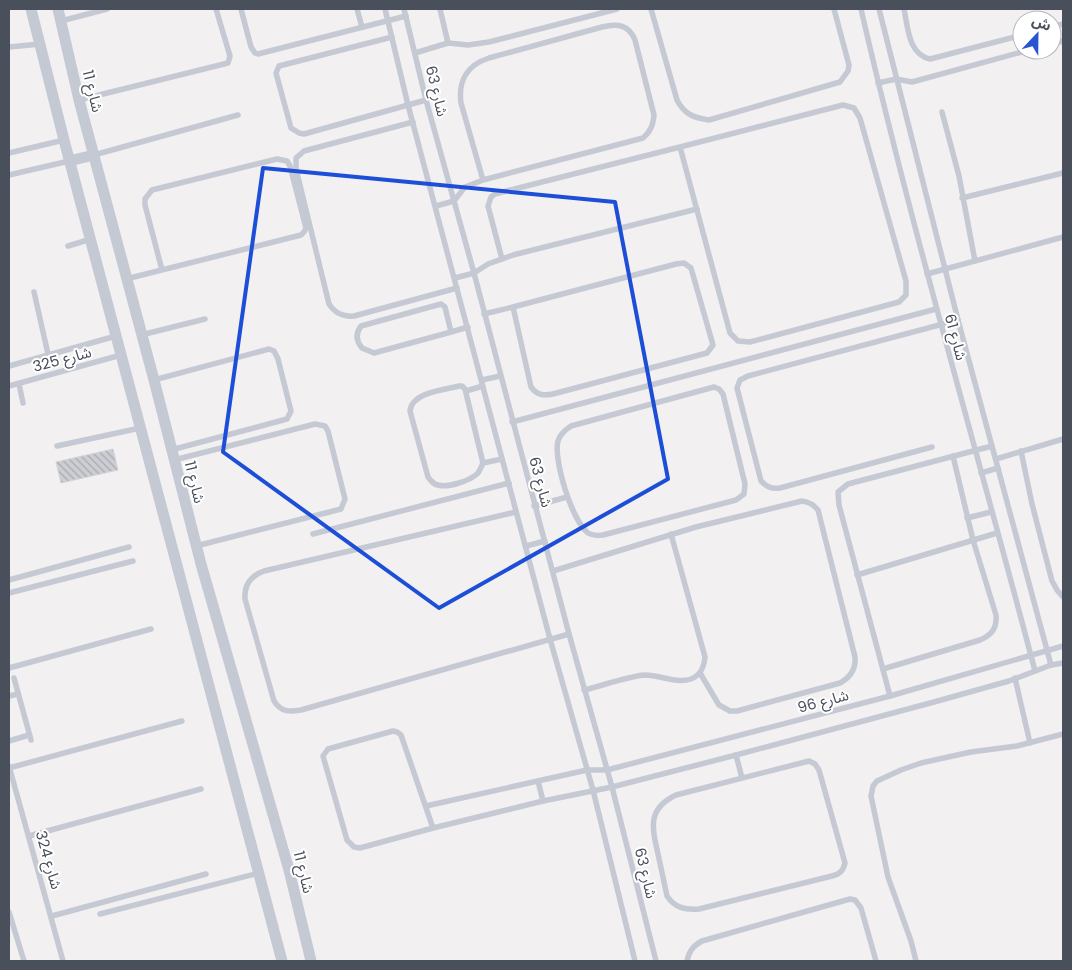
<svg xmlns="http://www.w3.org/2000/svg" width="1072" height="970" viewBox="0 0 1072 970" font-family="Poppins,'Noto Sans Arabic',sans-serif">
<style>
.building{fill:url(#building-back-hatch);stroke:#d4d5da}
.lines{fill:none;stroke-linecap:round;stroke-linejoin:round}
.service{stroke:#c4c9d3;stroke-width:5.5}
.minor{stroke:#c4c9d3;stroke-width:11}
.marked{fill:none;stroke:#1d4ed8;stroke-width:4;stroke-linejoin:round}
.labels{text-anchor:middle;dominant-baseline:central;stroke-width:4;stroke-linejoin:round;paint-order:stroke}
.street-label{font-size:15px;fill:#494f5b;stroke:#fff}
</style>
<defs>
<pattern id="building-back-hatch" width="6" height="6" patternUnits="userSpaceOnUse" patternTransform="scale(1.25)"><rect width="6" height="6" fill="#cdced4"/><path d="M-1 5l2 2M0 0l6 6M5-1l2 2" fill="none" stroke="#a8aaaf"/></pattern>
</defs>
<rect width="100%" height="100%" fill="#f2f0f0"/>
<polygon class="building" points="113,449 118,470 61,483 56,462"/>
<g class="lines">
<g class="service">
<polyline points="241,9 251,47 255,53 258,54 406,16"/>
<polyline points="357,9 362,27"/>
<polyline points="385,9 408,105 550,639 593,790 635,961"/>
<polyline points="404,9 426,100 474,273 569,634 612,787 656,961"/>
<polyline points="440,9 448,43 468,45 489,42 617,9"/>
<path d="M651 9 677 100C684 114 694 118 709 120L840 82 848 71 849 65 834 9"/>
<path d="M861 9C912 231 977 450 1035 671"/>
<polyline points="879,9 958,320 1051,665"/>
<path d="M904 9C908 27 908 54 930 59L1022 35"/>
<polyline points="61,21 107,9"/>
<polyline points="1052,27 1063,24"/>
<polyline points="392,37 279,66 276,73 291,128 299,133 304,134 426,100"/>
<polyline points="1052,44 1063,41"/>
<polyline points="9,47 40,44"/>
<polyline points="415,53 448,43"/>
<polyline points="878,83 896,79 912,82 1029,50"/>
<polyline points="79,100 228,63 230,56 216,9"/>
<polyline points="942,112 959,176 975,261"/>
<path d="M413 122 304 151 296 158V169L329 304C335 313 342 317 354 316L457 288"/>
<polyline points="9,153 64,140"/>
<polyline points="94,155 238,115"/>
<polyline points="9,175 69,161"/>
<polyline points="962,198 1063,173"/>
<path d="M436 206 454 201 465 187 483 180 643 138C651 131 653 125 654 115L635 40C629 25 618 23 602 27L489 58C467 65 458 81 461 103L483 180"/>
<polyline points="68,246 91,239"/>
<polyline points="502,259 488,206 491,197 495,194 680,147 730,333 738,341 750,342 899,302 906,295 906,281 860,118 854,108 843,105 680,147"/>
<polyline points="927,274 1063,237"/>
<polyline points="455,278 474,273 488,264 513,255 697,209"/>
<polyline points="126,279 301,235 304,232 306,228 290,166 287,161 277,159 152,190 145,199 145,205 162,270"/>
<polyline points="34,292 48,354"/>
<path d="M484 314 513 307 531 387C537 395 543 396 553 394L707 353 713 345 691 268 684 263 676 264 513 307"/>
<path d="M451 332 374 353 362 348C356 341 355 334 361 326L441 304 445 307 451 332 468 327"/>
<polyline points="141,335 205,319"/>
<polyline points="9,366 116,336"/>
<polyline points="154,380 269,349 274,351 278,359 291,411 287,419 171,450"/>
<polyline points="482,380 500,376"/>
<polyline points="19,384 23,403"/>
<polyline points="9,386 121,355"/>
<path d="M459 386H462L465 389 483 463C481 467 480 471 477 474 469 481 448 488 438 485 433 484 431 481 428 477L410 411C412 392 444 390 459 386Z"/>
<path d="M714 387 719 389 723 394 745 484 744 494 736 500 603 535C597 536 593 536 588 533 572 521 553 459 558 441 560 434 565 430 571 426Z"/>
<polyline points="466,391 483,386"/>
<polyline points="512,422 936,309"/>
<polyline points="57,446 140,428"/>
<path d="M932 447 780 488C771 489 767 487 761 481L737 388 740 380 748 376 958 320"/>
<polyline points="1021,451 1032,504 1052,581 1057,590 1063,597"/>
<polyline points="996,459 1063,439"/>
<polyline points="174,460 315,424 325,426 328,431 345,499 341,509 196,546"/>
<polyline points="483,463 502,459"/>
<polyline points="981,473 998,468"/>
<polyline points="534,506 567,497"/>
<path d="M516 512 264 571C250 576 244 585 245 599L274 701C281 712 289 712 301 710L569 634"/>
<polyline points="967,518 991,512"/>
<polyline points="313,534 509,483"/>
<polyline points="526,546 545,541"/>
<path d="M553 571 696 527 802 501C809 502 813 504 818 510L855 657C856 669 851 677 840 683L737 711H730L719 705 700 673"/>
<polyline points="857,575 997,533"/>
<polyline points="9,580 129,547"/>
<polyline points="9,593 133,561"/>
<polyline points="9,668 151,629"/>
<path d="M883 669 980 640C992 635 997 628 996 615L973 540 953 456"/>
<polyline points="14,678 31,740"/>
<polyline points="1015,678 1030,743"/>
<path d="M584 690C601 686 629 676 645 675 660 675 677 684 691 679 701 675 704 667 705 657L671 534"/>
<polyline points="9,696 18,694"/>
<polyline points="890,696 839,505 838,492 848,484 992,446"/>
<polygon points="393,731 397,732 401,735 433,828 360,848 354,847 347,840 323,756 328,749"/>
<polyline points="9,741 29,735"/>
<polyline points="736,755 742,778"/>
<path d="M809 761 815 764 819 770 845 863C843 871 840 874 832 876L699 909C685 910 675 908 667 896 664 882 661 868 658 854 652 827 647 809 676 795Z"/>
<polyline points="9,766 63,961"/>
<polyline points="9,768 182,721"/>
<polyline points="538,781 543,801"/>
<polyline points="426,806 587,770 607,770 890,696 1063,646"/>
<polyline points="433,828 543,801 612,787 736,755 934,702 1009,681 1051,665 1063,663"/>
<polyline points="29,836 201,789"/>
<polyline points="9,912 24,961"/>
<polyline points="100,914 259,873"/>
<polyline points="52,916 206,874"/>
<path d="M687 961C689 951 693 946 702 941L850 899 855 900 861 908 876 961"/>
<polyline points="916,961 911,941 888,877 871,796 873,786 877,781 901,770 921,763 971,752 1017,746 1063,734"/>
</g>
<g class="minor">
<polyline points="31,9 64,140 282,961"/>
<polyline points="58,9 79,100 154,380 201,564 289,870 311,961"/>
<polyline points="69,161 94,155"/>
</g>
</g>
<path class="marked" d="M263 168 615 202 668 479 439 608 223 452Z"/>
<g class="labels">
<g class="street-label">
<text transform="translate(93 91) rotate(76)">شارع 11</text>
<text transform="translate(437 91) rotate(76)">شارع 63</text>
<text transform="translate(956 337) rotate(75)">شارع 61</text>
<text transform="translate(62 359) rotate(-15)">شارع 325</text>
<text transform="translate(195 482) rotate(76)">شارع 11</text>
<text transform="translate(541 482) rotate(75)">شارع 63</text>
<text transform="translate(823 701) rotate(-15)">شارع 96</text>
<text transform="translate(49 860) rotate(74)">شارع 324</text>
<text transform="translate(304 872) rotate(76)">شارع 11</text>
<text transform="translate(646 873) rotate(76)">شارع 63</text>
</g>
</g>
<rect width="1072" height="970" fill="none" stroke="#494f5b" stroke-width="20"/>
<g transform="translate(1037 35) rotate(22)"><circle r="24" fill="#ffffff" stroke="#b6b9bd"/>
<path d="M0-4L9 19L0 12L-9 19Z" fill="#2855d4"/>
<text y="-8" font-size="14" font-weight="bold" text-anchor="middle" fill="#494f5b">ش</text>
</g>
</svg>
